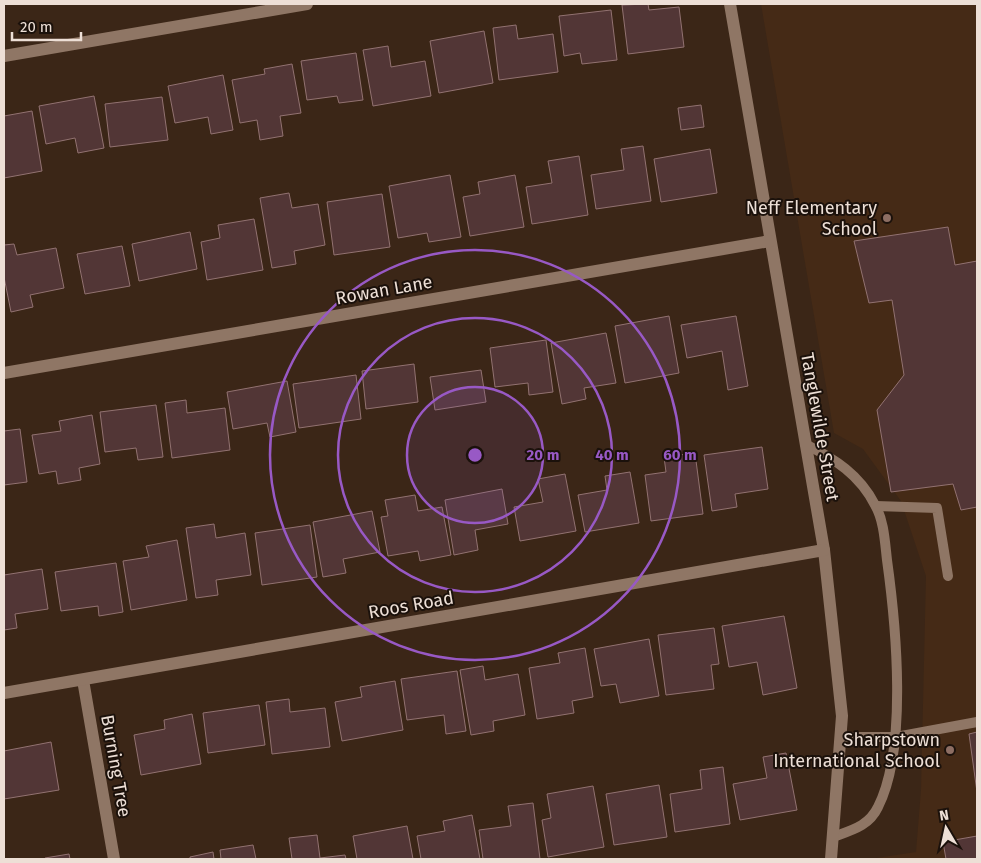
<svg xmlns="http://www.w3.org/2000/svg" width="981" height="863" viewBox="0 0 981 863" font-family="'Fira Sans',sans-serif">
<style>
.built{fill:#452a16}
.building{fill:#523636;stroke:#927271}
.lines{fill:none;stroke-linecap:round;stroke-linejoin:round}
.lane{stroke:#8f7665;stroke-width:10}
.street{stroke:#8f7665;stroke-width:12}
.ring{fill:none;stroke:#9859c5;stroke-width:2.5}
.education-dot{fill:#8d6e63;stroke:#1b110b;stroke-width:2}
.labels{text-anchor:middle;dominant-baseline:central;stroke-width:4;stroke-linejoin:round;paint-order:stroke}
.poi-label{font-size:18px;fill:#eddfd6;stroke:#1b110b;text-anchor:end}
.street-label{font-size:18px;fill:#eddfd6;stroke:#1b110b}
.centre{fill:#9859c5;stroke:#1b110b;stroke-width:2.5}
.ring-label{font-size:15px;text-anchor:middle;font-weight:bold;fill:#9859c5;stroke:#1b110b;stroke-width:4;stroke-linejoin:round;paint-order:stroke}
</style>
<rect width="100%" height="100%" fill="#3b2617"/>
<polygon class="built" points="761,4 977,4 977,859 870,859 916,852 921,790 926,576 901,501 863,449 834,433"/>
<g class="building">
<polygon points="648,4 649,10 679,7 684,47 628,54 622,5"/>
<polygon points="611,10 617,60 582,64 580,53 564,56 559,16"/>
<polygon points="516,25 518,39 553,34 558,72 499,80 493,28"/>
<polygon points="484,31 493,83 439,93 430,41"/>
<polygon points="388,46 391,67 425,61 431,96 373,106 363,50"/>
<polygon points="356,53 363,100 339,103 337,96 307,100 301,61"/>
<polygon points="292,64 301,113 280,116 283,136 260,140 257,120 240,123 232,80 265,74 264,69"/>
<polygon points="223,75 233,130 211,134 208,117 175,123 168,86"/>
<polygon points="94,96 104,148 78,153 75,138 46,144 39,106"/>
<polygon points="162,97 168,140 110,147 105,104"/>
<polygon points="701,105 704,127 681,130 678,108"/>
<polygon points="32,111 42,171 4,178 4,116"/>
<polygon points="643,146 651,201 596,209 591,175 624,170 621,149"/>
<polygon points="710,149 717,193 661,202 654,159"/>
<polygon points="579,156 588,215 532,224 526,187 552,183 548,161"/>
<polygon points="450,175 461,237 429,242 427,233 398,238 389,186"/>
<polygon points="515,175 524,227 470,236 463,197 480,194 478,182"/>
<polygon points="289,193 292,208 318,204 325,245 294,251 296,264 272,268 260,198"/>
<polygon points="382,194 390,247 334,255 327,202"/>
<polygon points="254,219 263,270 207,280 201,242 220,238 218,225"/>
<polygon points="948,227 955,265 977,261 977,507 961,510 953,484 891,492 877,410 904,375 892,300 869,303 854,241"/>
<polygon points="190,232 197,269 139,281 132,244"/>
<polygon points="14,244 17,255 56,248 64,288 30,295 33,307 11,312 4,277 4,245"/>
<polygon points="122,246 130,286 85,294 77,254"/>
<polygon points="669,316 679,373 625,383 615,326"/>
<polygon points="736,316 748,386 728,390 722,351 687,358 681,325"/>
<polygon points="606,333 616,383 584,388 586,399 562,404 551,343"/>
<polygon points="546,340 553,392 529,395 528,383 495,387 490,348"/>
<polygon points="414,364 418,402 366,409 362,371"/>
<polygon points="481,370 486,402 435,410 430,377"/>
<polygon points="356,375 361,419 299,428 293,384"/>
<polygon points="287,381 296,432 270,437 267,423 233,429 227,392"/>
<polygon points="186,400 187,413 225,408 230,450 172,458 165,403"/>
<polygon points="156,405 163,457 138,460 136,448 105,452 100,412"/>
<polygon points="92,415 100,464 79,468 81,480 58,484 56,471 39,474 32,435 61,431 59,421"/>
<polygon points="20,429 27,482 4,485 4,431"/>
<polygon points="762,447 768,489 735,494 737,507 712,511 704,455"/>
<polygon points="695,453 703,514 651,521 645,475 666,472 664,457"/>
<polygon points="630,472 639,523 585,532 578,495 607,490 605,476"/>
<polygon points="565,474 576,531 520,541 514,507 543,502 538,479"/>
<polygon points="502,489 508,524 475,530 478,550 454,555 445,500"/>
<polygon points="415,495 418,511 442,507 451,555 420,561 418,551 388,556 381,517 388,516 385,500"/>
<polygon points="372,511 380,552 343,559 346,573 323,577 313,522"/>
<polygon points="214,524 216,538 245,533 251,575 216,580 218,595 196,598 186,528"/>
<polygon points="310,525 317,577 262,585 255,533"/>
<polygon points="177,540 187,600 131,610 123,561 149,557 146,546"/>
<polygon points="116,563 123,612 99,616 98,606 61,611 55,572"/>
<polygon points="42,569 48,609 15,614 17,628 4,630 4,575"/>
<polygon points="784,616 797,688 763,695 757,662 729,667 722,626"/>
<polygon points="714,628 719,664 711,665 714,689 666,695 658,635"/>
<polygon points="649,639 659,696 620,703 616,684 601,686 594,649"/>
<polygon points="585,648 593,697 572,701 574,713 537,719 529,668 560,663 558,653"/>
<polygon points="483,666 485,680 518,674 525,715 493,721 494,731 471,735 460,670"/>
<polygon points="457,671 466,731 446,734 444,715 407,720 401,679"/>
<polygon points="395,681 403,730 342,741 335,702 362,697 360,687"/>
<polygon points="289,699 290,712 325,708 330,747 272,754 266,702"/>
<polygon points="259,705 265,745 208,753 203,713"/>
<polygon points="192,714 201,764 141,775 134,735 165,729 164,720"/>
<polygon points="977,732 977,792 969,734"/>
<polygon points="51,742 59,790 4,799 4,751"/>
<polygon points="786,753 797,810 740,820 733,784 767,778 763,757"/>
<polygon points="723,767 730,824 675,832 670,794 702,789 700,770"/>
<polygon points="659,785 667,837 614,845 606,794"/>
<polygon points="593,786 604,847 548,857 542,820 551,818 547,794"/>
<polygon points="533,803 540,859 483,859 479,830 511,826 508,806"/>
<polygon points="472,815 480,859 421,859 417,836 445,831 443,821"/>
<polygon points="407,826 413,859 357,859 353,836"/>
<polygon points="317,835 320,858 345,855 346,859 292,859 289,838"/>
<polygon points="977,836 977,859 946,859 943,842"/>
<polygon points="253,845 256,859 221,859 220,850"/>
<polygon points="213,852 214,859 190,859 190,857"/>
<polygon points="69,854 70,859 45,859 45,858"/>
</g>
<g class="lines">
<g class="lane">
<path d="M805 444C835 459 860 475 875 505 884 520 885 543 887 560 896 625 908 748 878 807 869 826 852 830 833 837"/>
<polyline points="876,506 937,508 948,576"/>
<polyline points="840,737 896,737 977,722"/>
</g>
<g class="street">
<polyline points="730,4 824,550 842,716 831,859"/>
<polyline points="4,56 307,4"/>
<polyline points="4,373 770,241"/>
<polyline points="83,680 114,859"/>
<polyline points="4,693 824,550"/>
</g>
</g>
<circle cx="475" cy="455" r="68" fill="#9859c5" fill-opacity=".12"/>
<g class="ring">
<circle cx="475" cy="455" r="68"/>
<circle cx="475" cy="455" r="137"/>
<circle cx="475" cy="455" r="205"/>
</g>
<g class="education-dot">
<circle cx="887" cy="218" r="5"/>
<circle cx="950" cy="750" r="5"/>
</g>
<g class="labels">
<g class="poi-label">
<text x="877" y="208">Neff Elementary<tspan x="877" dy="21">School</tspan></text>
<text x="940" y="740">Sharpstown<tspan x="940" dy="21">International School</tspan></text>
</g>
<g class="street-label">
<text transform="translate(384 290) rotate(-10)">Rowan Lane</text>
<text transform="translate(820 427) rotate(80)">Tanglewilde Street</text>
<text transform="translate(411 605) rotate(-10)">Roos Road</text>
<text transform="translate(116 766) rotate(80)">Burning Tree</text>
</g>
</g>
<circle cx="475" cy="455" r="8" class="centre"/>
<g class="ring-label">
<text x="543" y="460">20 m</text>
<text x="612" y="460">40 m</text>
<text x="680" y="460">60 m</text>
</g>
<rect width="981" height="863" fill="none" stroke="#eddfd6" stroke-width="10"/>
<g transform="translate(946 828) rotate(351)" stroke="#1b110b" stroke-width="4" paint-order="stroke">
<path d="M0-4L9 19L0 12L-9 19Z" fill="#eddfd6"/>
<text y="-8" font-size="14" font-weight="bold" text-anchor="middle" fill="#eddfd6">N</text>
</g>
<path d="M12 32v8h69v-8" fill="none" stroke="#eddfd6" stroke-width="2.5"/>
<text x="20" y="32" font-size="15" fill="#eddfd6" stroke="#1b110b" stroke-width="4" paint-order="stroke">20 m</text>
</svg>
